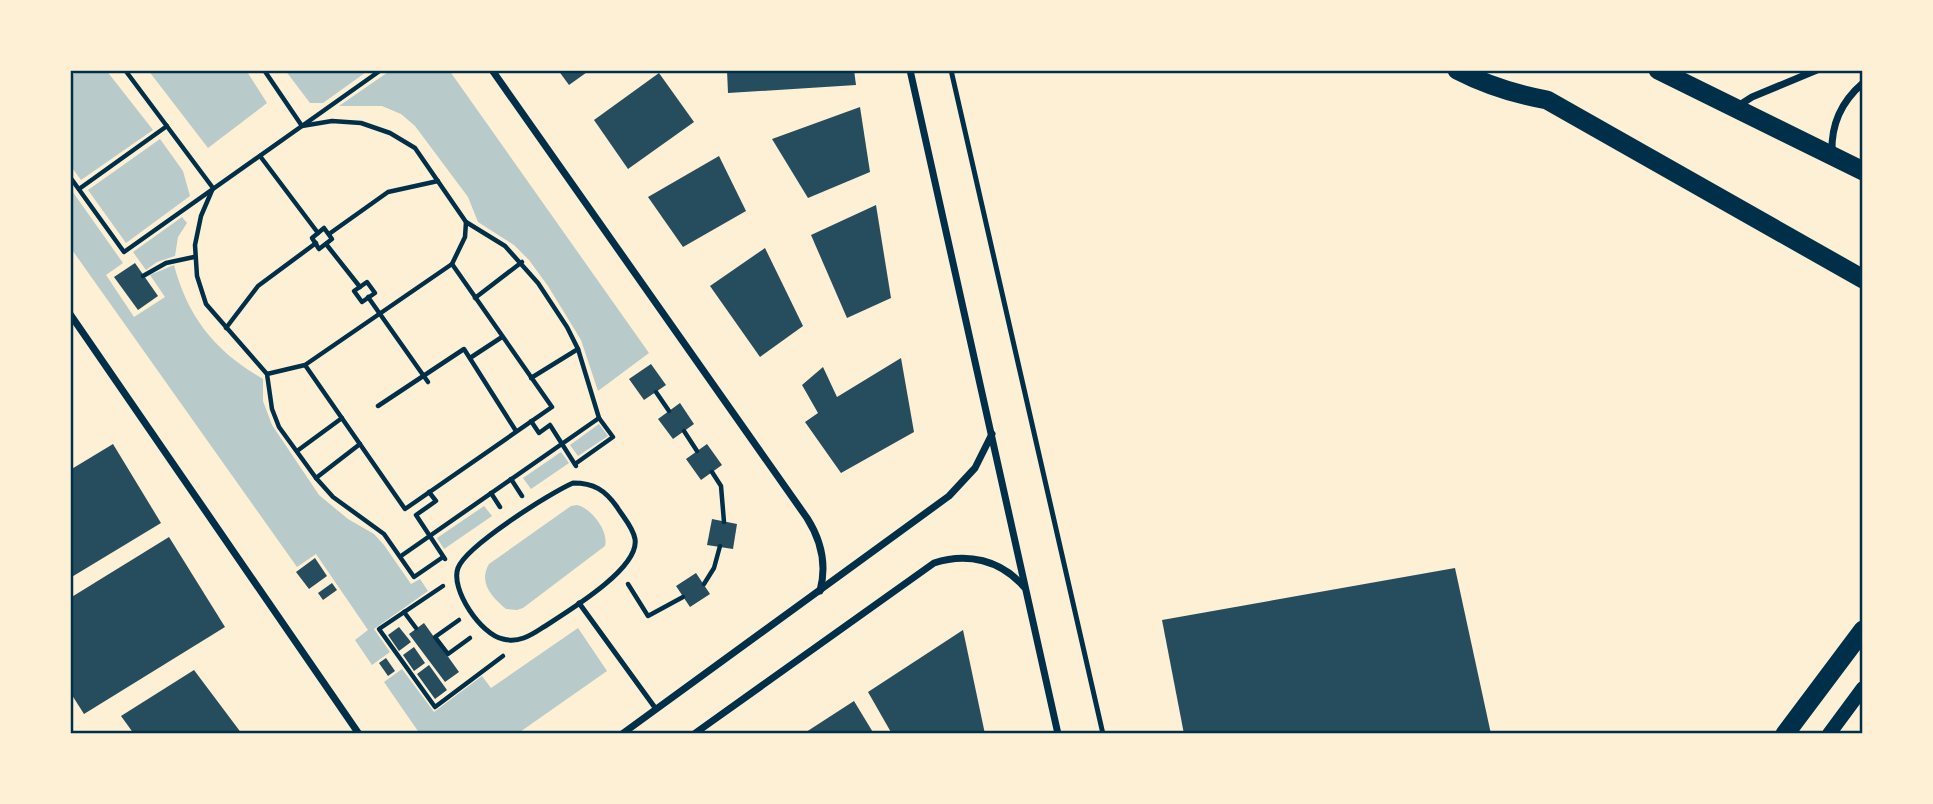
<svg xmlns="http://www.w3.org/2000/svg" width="1933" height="804" viewBox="0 0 1933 804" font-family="Helvetica,sans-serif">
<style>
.green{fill:#b9caca}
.building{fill:#264d5e}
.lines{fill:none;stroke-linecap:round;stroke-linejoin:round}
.path{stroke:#003049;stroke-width:4.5}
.service{stroke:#003049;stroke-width:5}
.minor{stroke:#003049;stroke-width:7}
.secondary{stroke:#003049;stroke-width:14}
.trunk{stroke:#003049;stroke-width:19}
.neatline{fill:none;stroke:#003049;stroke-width:2.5}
</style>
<rect width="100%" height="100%" fill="#fdf0d5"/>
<g class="green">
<polygon points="79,70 106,70 153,130 81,180 70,165 70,77"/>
<polygon points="148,70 246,70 267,103 208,148"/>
<polygon points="285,70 369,70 323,103 310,103"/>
<polygon points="391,70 449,70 649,353 598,391 581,340 548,286 529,260 514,245 478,222 468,197 415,126 401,114 382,106 339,106"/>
<polygon points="160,139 183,171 190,196 126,243 88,190"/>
<path d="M70 188 123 263 106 275 134 317 165 297 150 275 174 265C188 318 216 352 263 379V401L272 425 319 495 348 519 374 534 384 545 411 584 420 579 428 591 374 629 390 652 372 665 355 640 368 630 316 554 297 567 70 247Z"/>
<polygon points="182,217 187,223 178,237 175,256 157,262 146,270 133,252"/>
<polygon points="599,424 608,436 578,456 570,445"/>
<polygon points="561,452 569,463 531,489 523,478"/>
<path d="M577 505C591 508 609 531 605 546L523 608 517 610 506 609C492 597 478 583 489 564L571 506Z"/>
<polygon points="484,506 492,516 444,549 437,538"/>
<polygon points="578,628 607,671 517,734 420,734 384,682 402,669 434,712 482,676 491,688"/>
</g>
<g class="building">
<polygon points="558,70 590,70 569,85"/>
<polygon points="727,70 854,70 856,85 728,93"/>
<polygon points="659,73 694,122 628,169 594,120"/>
<polygon points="860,107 870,172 808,198 772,139"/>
<polygon points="719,156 746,211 683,247 648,197"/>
<polygon points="876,205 891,298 847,318 811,235"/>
<polygon points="765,248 803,326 760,357 710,286"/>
<polygon points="135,263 158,296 138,310 114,277"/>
<polygon points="901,358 914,432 841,473 805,422 818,413 802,385 823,367 837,397"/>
<polygon points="651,364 666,385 644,400 629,379"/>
<polygon points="680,403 694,424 673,439 658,419"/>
<polygon points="113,444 161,523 70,578 70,470"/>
<polygon points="707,444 722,465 701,480 686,459"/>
<polygon points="712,519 737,524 733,549 707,545"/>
<polygon points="169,537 225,627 84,714 70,692 70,598"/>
<polygon points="315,558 327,576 309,589 296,572"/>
<polygon points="1455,568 1491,734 1184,734 1162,620"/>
<polygon points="696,573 710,594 690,607 676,586"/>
<polygon points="332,583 337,590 323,600 318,593"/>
<polygon points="424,623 459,672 445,682 409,634"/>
<polygon points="399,627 411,642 399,651 388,635"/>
<polygon points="963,630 985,734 892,734 868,692"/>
<polygon points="414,647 425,663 414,671 403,655"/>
<polygon points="386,658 395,671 388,676 379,663"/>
<polygon points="429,665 447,690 435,699 417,674"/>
<polygon points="194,670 242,734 134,734 121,716"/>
<polygon points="854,701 874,734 803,734"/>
</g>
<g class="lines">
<g class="path">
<polyline points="125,70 213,188 201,216 195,245 197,276 206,304 267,374 272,409 279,427 316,478 333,497 384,534 414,577 443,557"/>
<polyline points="264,70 302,126 332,121 361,123 390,133 415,148 466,222 505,246 538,283 567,327 578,349 599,418 613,437 575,464"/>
<polyline points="260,156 318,233"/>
<polyline points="70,177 124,252 381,70"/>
<polyline points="79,189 167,126"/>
<polygon points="324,228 332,239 319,249 312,238"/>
<polyline points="329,234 388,192 438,181"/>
<polyline points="326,244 360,287"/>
<polyline points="143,276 166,263 194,257"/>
<polygon points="367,282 375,293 362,302 354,291"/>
<polyline points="368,297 428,382"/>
<polyline points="475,298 522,262"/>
<polyline points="226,328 258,286 316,243"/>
<polyline points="470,358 502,337"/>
<polyline points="305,365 405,509 552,407 452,264"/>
<polyline points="267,374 305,365 452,264 465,237 466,222"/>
<polyline points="531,378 578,349"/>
<polyline points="656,392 669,411"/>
<polyline points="378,406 464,349 516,431"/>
<polyline points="531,421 539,433 550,425 576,466"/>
<polyline points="684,431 697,451"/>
<polyline points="297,451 342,418"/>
<polyline points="712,472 721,486 724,522"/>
<polyline points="316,478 360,444"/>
<polyline points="511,479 522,496"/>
<polyline points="429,492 436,501 416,515 445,559"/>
<polyline points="491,493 500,507"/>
<polyline points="401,556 599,418"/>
<polyline points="628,584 648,616 683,597"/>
<polyline points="704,584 714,568 720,546"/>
<polyline points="443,586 379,629 435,707 503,656"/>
<polyline points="404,612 416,628"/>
<polyline points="459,620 435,637 448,654 470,638"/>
</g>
<g class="service">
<polyline points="951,70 1103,734"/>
<path d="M573 483C594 483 605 490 617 507 623 517 633 527 635 539 640 569 565 613 542 628 530 636 518 643 503 639 481 635 450 589 458 568 466 546 550 493 573 483Z"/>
<polyline points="579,603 656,709"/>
</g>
<g class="minor">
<path d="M492 70 807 518C821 540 827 565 820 591"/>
<polyline points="910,70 1058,734"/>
<polyline points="1738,106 1752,97 1817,70"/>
<path d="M1832 152C1831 124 1842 101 1863 83"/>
<polyline points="70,314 359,734"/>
<polyline points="622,734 949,496 975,468 992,434"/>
<path d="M694 734 934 563C967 552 1001 560 1024 587"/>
</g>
<polyline class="secondary" points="1829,734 1863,688"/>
<g class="trunk">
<path d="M1457 70C1486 85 1514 94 1547 100L1863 279"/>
<polyline points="1658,70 1863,171"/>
<polyline points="1785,734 1863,630"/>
</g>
</g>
<rect width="1933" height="804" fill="none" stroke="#fdf0d5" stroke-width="144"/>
<rect x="72" y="72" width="1789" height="660" class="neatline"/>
</svg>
